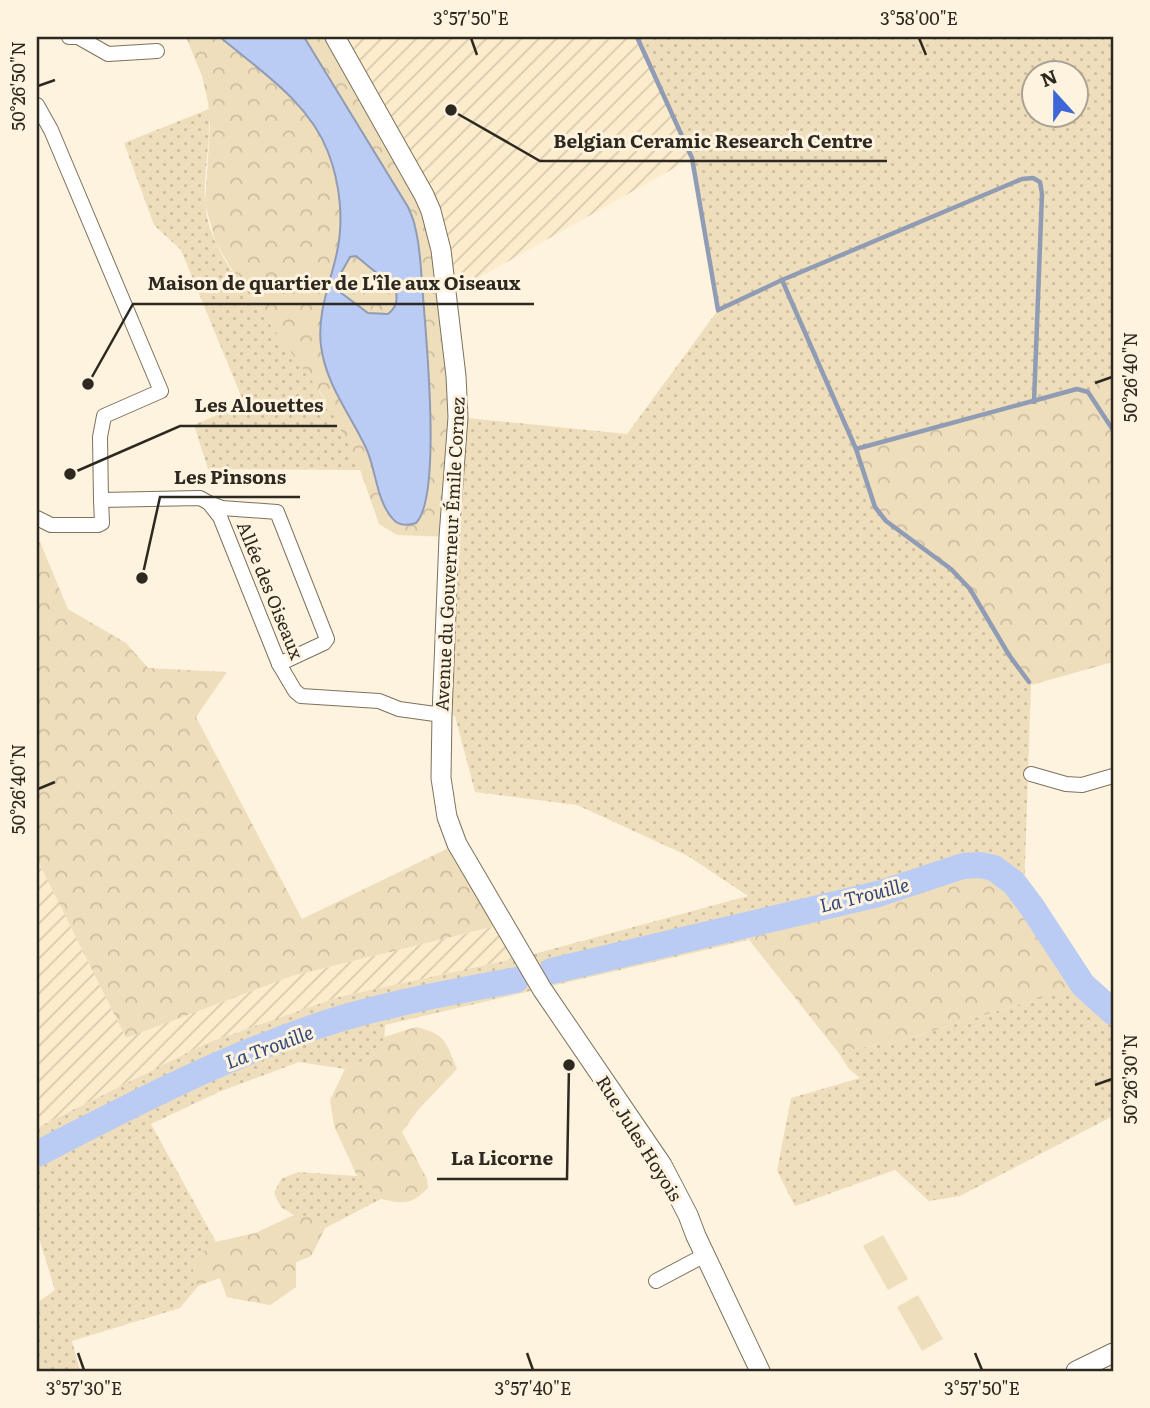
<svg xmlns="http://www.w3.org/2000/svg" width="1150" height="1408" viewBox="0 0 1150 1408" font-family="Literata,serif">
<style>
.industrial{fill:url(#industrial-furrows)}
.grass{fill:url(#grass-dots);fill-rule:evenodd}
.forest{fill:url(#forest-crowns)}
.pitch{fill:#efdebc}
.water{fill:#baccf3;stroke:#909bb4;stroke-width:2;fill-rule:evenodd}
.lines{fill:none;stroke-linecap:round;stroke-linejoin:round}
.stream{stroke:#909bb4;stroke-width:4.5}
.river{stroke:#baccf3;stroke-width:26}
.minor-casing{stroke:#7d725c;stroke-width:16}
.tertiary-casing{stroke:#7d725c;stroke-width:21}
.minor{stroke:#fff;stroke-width:14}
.tertiary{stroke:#fff;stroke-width:19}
.ticks{fill:none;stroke:#2e2920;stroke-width:2.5}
.labels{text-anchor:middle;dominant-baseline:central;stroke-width:6;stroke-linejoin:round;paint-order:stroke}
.street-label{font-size:18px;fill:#2e2920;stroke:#fdf3df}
.water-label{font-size:19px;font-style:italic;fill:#324678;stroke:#fdf3df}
.leader{fill:none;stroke:#2e2920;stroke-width:2.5}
.callout-dot{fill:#2e2920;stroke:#fdf3df;stroke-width:2.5}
.callout-label{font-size:19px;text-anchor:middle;font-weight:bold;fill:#2e2920;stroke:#fdf3df;stroke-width:6;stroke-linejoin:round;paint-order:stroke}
.neatline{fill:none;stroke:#2e2920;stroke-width:2.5}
.ticks-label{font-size:18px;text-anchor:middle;fill:#2e2920}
</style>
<defs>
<pattern id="industrial-furrows" width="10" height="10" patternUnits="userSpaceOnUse" patternTransform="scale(1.75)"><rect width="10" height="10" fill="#fceccc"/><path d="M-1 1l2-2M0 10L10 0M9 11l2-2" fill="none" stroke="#d8caaf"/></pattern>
<pattern id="grass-dots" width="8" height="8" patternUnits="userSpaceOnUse" patternTransform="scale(1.75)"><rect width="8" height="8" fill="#efdebc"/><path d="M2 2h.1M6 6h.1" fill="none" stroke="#cdbea1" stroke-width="1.8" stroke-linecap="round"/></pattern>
<pattern id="forest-crowns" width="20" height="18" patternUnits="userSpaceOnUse" patternTransform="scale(1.75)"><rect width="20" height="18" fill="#efdebc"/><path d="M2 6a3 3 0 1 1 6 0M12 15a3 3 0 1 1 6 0" fill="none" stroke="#cdbea1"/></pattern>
</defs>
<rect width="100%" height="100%" fill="#fdf3df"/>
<g class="industrial">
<polygon points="335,37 637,37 692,158 466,285 446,289"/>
<polygon points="37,859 126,1038 292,976 504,924 523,957 339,997 207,1043 37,1128"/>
</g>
<g class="grass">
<path d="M637 37H1113V368L1088 392 886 521 951 569 970 589 1009 655 1031 685 1024 895 1014 883 963 866 878 894 738 927 748 940 385 1025 384 1051 345 1069 299 1062 221 1091 151 1124 216 1242 256 1233 294 1215 281 1207 274 1193 281 1179 298 1172 357 1176 372 1187 381 1199 325 1228 311 1256 296 1262V1287L270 1305 227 1297 220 1278 198 1286 180 1308 72 1341 80 1371H37V1303L55 1290 37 1232V1128L207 1043 339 997 523 957 748 896 688 856 577 805 475 792 455 716 442 715 458 417 627 434 718 310 692 158ZM1034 74H1076V116H1034Z"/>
<path d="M209 109C212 146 199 185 208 221 217 255 241 285 262 313 298 362 340 411 361 470L208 469 194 425 244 403 181 250 154 225 124 143Z"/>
<polygon points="1076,987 1102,1014 1113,1021 1113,1116 960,1196 929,1201 895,1170 795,1206 777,1171 791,1098 860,1078 849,1069 838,1052 899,1041"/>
</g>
<g class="forest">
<polygon points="186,37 335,37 412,172 448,308 449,537 397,535 379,524 358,464 324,397 241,285 216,243 205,204 210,127 208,102 202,76"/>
<polygon points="1113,368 1113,662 1031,685 1009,655 970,589 936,557 886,521 875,507 856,449 1077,389 1088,392"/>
<polygon points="40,542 68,609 126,643 148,668 227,672 196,717 302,919 457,844 504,924 292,976 126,1038 37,859 37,544"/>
<path d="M980 865C1029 876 1055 947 1083 985L899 1041 838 1052 738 926 878 894 963 866Z"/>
<path d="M416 1027C446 1034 446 1042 457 1069L418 1110 402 1132 427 1179 428 1188C411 1205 405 1204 381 1199L372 1187 357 1176 334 1126 330 1100 345 1069 384 1051V1037Z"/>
<polygon points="295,1215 309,1216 325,1228 311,1256 296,1262 296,1287 270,1305 227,1297 220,1277 198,1286 192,1276 195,1258 216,1242 256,1233"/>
</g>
<g class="pitch">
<polygon points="883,1235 908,1279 888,1290 863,1246"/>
<polygon points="918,1295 943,1339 922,1351 897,1307"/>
</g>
<path class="water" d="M220 37H304L408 207C411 214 414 220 415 227 421 249 421 274 423 296 426 337 442 497 416 523 407 526 398 526 392 518 376 499 376 469 366 448 350 414 326 385 321 346 317 312 330 285 337 252 344 220 340 183 328 152 309 102 259 70 220 37ZM356 256 396 289C397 300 398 306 388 314L368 313 340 292 341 273 350 257Z"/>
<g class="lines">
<g class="stream">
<polyline points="637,37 692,158 718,310 782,280 856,449 875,507 886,521 951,569 970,589 1009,655 1029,682"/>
<polyline points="782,280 1022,179 1033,178 1040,182 1042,194 1034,402"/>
<polyline points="856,449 1077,389 1088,392 1113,430"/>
</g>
<g class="river">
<polyline points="552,971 878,894 963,866 980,865 994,868 1014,883 1032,907 1083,985 1113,1012"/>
<path d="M37 1154C135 1103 233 1052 339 1019 397 1002 457 991 516 980"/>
</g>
<defs>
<g id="minor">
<polyline points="69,37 78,37 108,54 157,51"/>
<polyline points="37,105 51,130 161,391 104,416 100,437 101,500 200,498 209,503 220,517 279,664 295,691 301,696 379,701 399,709 442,715"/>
<polyline points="209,503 222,508 277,512 327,639 324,643 279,664"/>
<polyline points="37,518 51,525 98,525 102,523 101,500"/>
<polyline points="1031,774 1066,784 1082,785 1113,776"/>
<polyline points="656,1281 705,1255"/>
</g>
<g id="tertiary">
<polyline points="335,37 424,195 431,211 441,250 456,376 458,417 449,537 442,715 441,778 447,817 457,844 542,989 662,1165 688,1215 696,1236 760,1371"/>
<polyline points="1076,1371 1113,1353"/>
</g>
</defs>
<use href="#minor" class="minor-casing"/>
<use href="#tertiary" class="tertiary-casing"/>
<use href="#minor" class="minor"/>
<use href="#tertiary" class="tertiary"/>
</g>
<path class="ticks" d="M471 38 477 55M919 38 926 55M38 86 55 80M1095 383 1112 377M38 789 55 782M1095 1085 1112 1079M78 1353 84 1370M527 1353 533 1370M975 1353 982 1370"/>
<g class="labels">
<g class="street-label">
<text transform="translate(449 554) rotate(-87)">Avenue du Gouverneur Émile Cornez</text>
<text transform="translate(271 590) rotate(68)">Allée des Oiseaux</text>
<text transform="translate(640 1138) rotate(58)">Rue Jules Hoyois</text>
</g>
<g class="water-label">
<text transform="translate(864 894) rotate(-14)">La Trouille</text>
<text transform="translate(269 1046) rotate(-20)">La Trouille</text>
</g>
</g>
<path class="leader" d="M451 110L540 161H887M88 384L133 304H534M70 474L180 426H337M142 578L160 497H300M569 1065L567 1179H437"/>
<g class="callout-dot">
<circle cx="451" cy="110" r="7"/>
<circle cx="88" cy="384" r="7"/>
<circle cx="70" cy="474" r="7"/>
<circle cx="142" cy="578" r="7"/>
<circle cx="569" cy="1065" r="7"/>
</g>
<g class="callout-label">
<text x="713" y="148">Belgian Ceramic Research Centre</text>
<text x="334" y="290">Maison de quartier de L'île aux Oiseaux</text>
<text x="259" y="412">Les Alouettes</text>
<text x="230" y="484">Les Pinsons</text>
<text x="502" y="1165">La Licorne</text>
</g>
<rect width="1150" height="1408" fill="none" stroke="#fdf3df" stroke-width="77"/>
<g transform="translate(1055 94) rotate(339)"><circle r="33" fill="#fdf3df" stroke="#aaa293" stroke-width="2"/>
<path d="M0-5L12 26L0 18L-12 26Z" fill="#3e66d7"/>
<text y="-10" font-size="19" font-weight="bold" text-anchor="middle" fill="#2e2920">N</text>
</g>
<rect x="38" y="38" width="1074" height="1332" class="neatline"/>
<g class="ticks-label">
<text x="471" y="25">3°57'50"E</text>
<text x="919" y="25">3°58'00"E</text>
<text transform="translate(19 86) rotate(-90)" y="6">50°26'50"N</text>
<text transform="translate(1131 377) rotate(-90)" y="6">50°26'40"N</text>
<text transform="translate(19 789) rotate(-90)" y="6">50°26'40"N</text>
<text transform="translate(1131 1079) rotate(-90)" y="6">50°26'30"N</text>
<text x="84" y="1395">3°57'30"E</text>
<text x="533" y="1395">3°57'40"E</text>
<text x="982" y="1395">3°57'50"E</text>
</g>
</svg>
